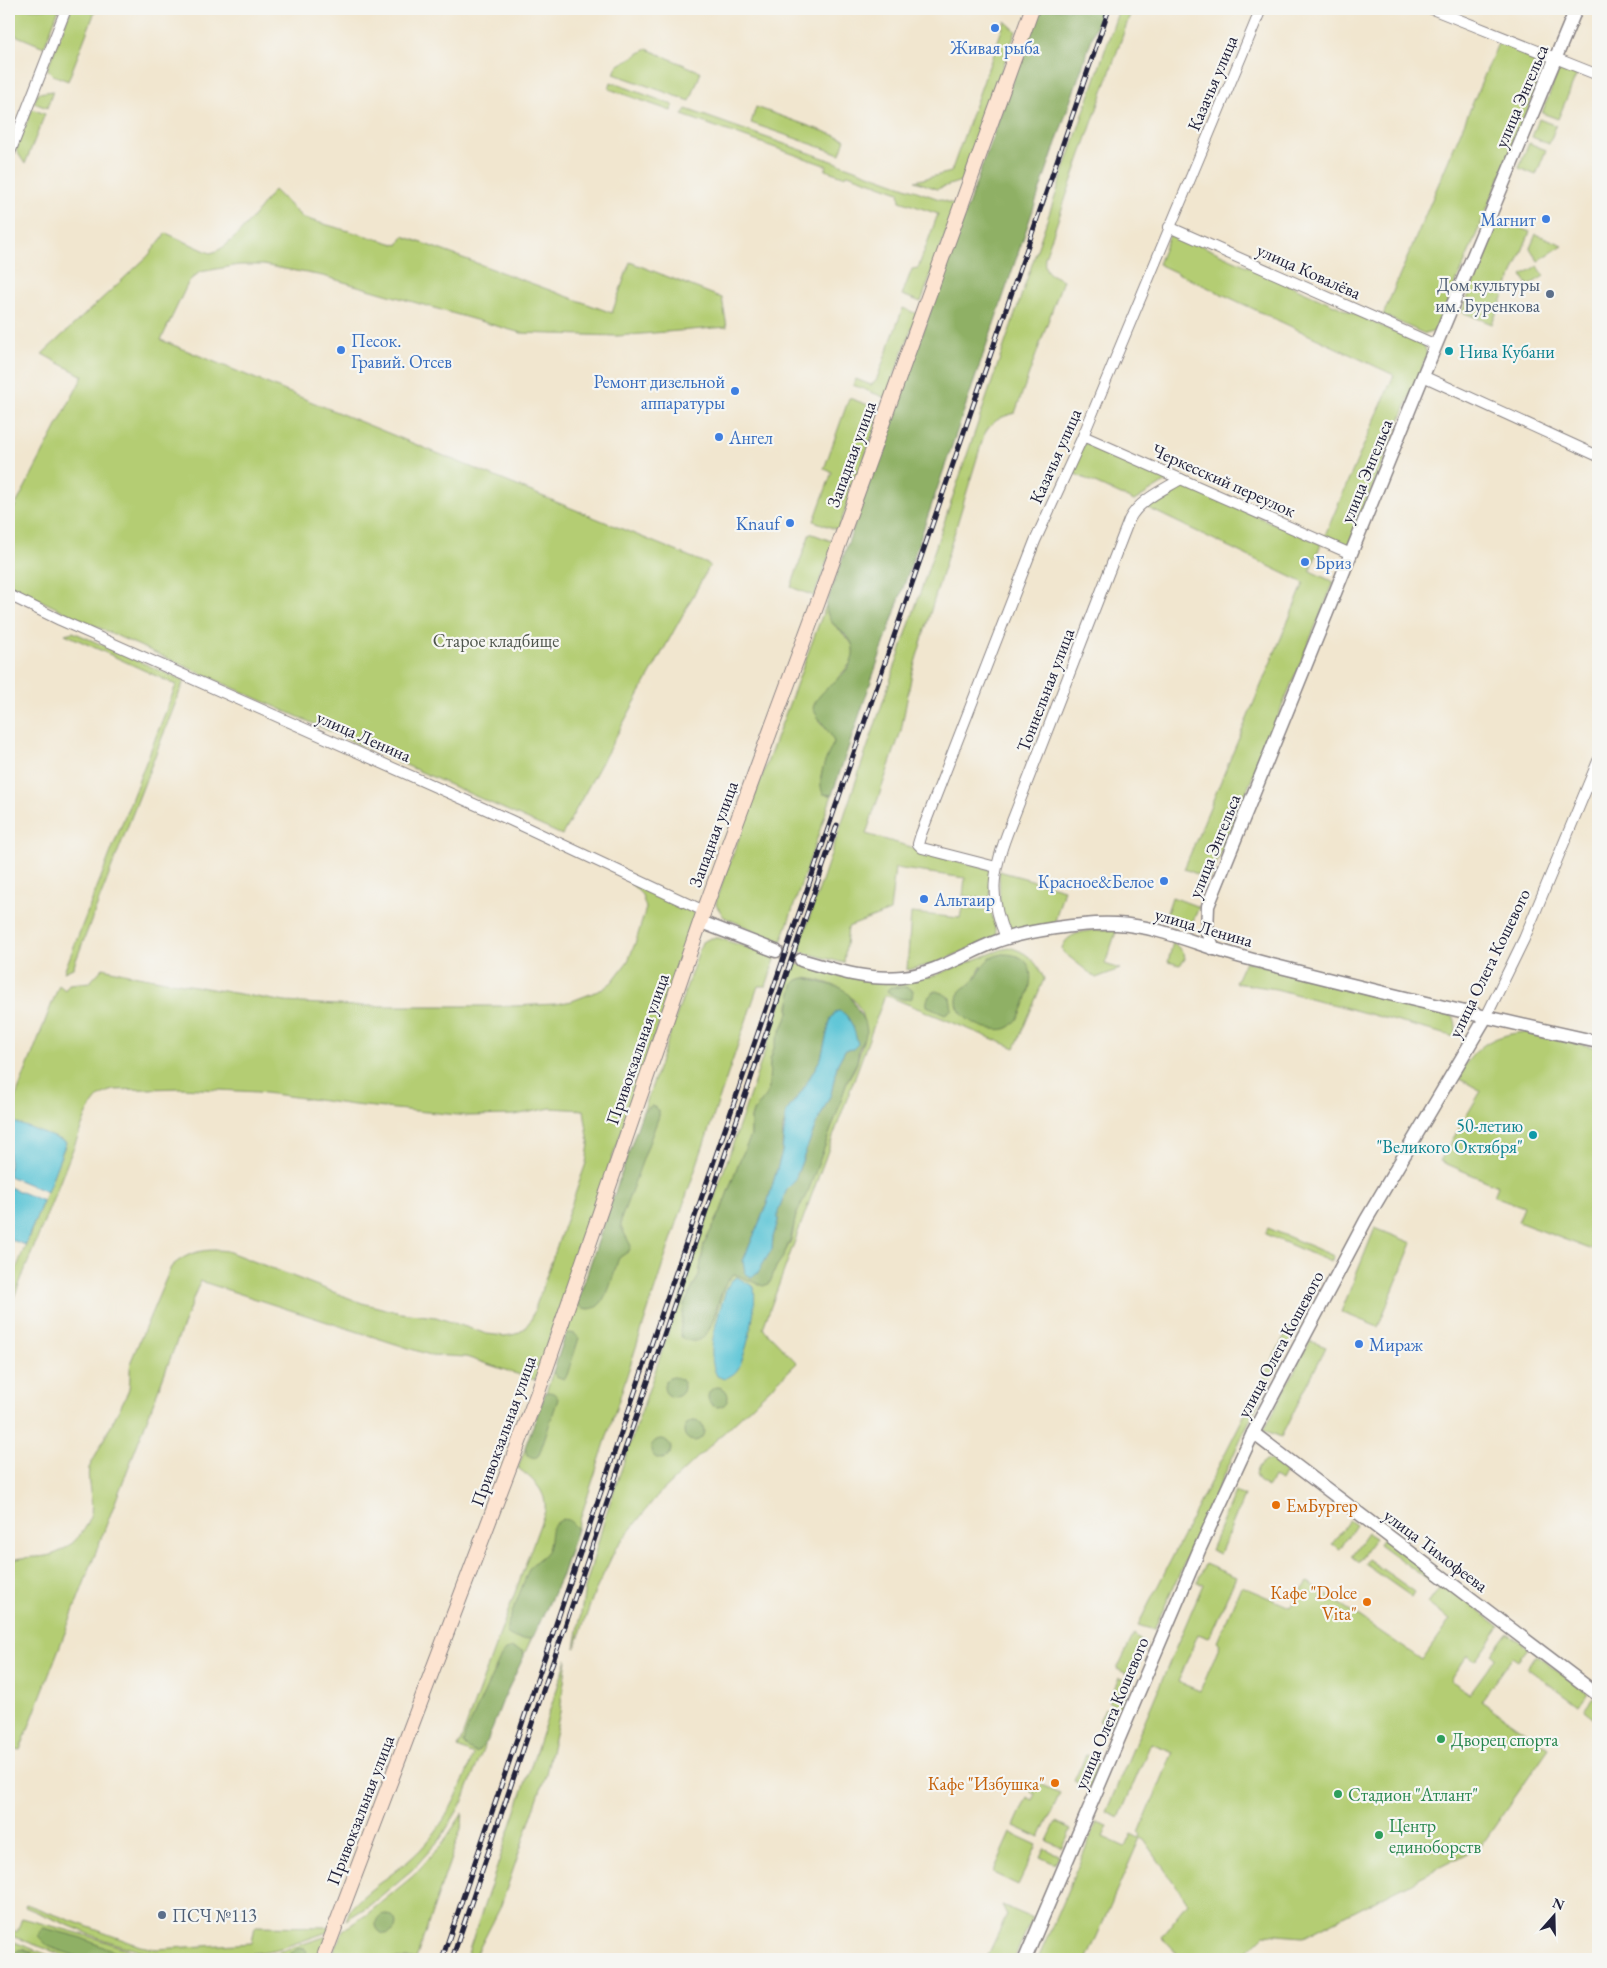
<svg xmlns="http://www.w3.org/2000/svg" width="1607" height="1968" viewBox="0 0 1607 1968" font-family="'EB Garamond',serif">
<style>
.green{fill:#b4cd73;stroke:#6b7857;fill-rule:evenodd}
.forest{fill:#8fb065;stroke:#586950;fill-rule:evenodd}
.water{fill:#5ac4d6;stroke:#3e7388}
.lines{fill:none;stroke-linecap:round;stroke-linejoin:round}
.tertiary-tunnel{stroke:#c8bfb1;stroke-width:12;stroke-dasharray:12 6;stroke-linecap:butt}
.minor-casing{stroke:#8a8485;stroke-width:12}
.tertiary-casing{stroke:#8a8485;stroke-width:15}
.secondary-casing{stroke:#8a8485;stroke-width:16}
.minor{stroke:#fff;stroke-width:10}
.tertiary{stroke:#fff;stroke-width:12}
.secondary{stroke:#fde4d1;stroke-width:14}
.rail-casing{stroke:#22223b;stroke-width:5}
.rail{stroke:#f6f6f2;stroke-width:3;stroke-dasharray:9;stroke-linecap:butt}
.shop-dot{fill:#3f7fe0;stroke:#f6f6f2;stroke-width:2}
.service-dot{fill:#5c6f8a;stroke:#f6f6f2;stroke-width:2}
.culture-dot{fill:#0f9aa8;stroke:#f6f6f2;stroke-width:2}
.food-dot{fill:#e8710a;stroke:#f6f6f2;stroke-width:2}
.leisure-dot{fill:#2e9e5b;stroke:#f6f6f2;stroke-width:2}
.labels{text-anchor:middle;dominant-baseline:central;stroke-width:4.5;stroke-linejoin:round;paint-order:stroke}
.shop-label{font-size:18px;fill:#366cbe;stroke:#f6f6f2;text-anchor:start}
.street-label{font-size:18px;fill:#22223b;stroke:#f6f6f2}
.service-label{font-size:18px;fill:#4e5e75;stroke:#f6f6f2;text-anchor:end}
.culture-label{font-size:18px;fill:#0d838f;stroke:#f6f6f2;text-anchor:start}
.park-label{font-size:18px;fill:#4e554c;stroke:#f6f6f2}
.food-label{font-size:18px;fill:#c56008;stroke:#f6f6f2;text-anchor:end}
.leisure-label{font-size:18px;fill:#27864d;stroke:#f6f6f2;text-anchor:start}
</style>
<rect width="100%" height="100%" fill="#f6f6f2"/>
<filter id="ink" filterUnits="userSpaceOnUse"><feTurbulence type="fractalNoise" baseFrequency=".02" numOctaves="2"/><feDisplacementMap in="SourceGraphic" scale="10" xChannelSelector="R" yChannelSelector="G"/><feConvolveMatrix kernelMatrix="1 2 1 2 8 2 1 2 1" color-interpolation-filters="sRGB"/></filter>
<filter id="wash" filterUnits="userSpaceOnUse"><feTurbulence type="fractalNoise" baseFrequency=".0096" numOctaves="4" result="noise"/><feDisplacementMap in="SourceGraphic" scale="20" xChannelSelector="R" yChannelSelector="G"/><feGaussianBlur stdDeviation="1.12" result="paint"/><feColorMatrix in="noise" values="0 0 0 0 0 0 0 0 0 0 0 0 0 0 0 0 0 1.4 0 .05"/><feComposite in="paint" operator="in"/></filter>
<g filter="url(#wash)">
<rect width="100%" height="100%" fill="#f1e6cf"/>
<g class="green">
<polygon points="9,9 59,9 44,47 15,35 9,51"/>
<polygon points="71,9 96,9 68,81 53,75 47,69"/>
<path d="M1119 9H1132L1045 257C1043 273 1050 274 1063 280L1015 413C1000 417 992 421 984 435L912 673 901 731 866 834 911 847 918 852 992 870 990 899 963 896 965 878 895 868 890 911 848 927 844 963 798 951Z"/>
<polygon points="1005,21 1016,31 961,181 937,189 915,181 951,172"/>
<polygon points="1499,41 1540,55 1547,65 1436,331 1425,334 1383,315"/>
<polygon points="647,49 701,72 690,101 614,74 617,66"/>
<polygon points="1561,64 1579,69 1558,119 1542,113"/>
<polygon points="611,82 673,105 671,111 609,89"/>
<polygon points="53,91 47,108 34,103 38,93"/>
<polygon points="756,107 845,139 840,154 751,123"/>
<polygon points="32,109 45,114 25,164 16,150"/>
<polygon points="686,109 956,205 921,302 902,295 912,269 918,268 938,214 900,201 899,192 848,174 843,176 825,170 827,166 682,115"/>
<polygon points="1539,119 1556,126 1549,144 1532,137"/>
<polygon points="1529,143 1546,150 1536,175 1519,168"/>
<path d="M274 190 303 218 398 245 403 236 612 313 630 262 722 298 727 327 617 336 521 333 323 276 263 265H239L200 272 189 281 161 340 710 565 562 835 75 617 9 585V518L83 376 42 354 148 256 166 233 210 253C231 250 260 207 274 190Z"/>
<polygon points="1499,219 1530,232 1492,324 1462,312"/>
<polygon points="1171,232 1424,345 1427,354 1349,546 1325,535 1394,375 1158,264"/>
<polygon points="1536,234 1563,245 1538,261 1530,248"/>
<polygon points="1538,266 1544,276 1528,286 1522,275"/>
<polygon points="903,308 917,314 886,398 853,385 856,379 871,385 876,381"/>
<polygon points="849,398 882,410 838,530 814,521 832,472 824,469"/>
<polygon points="1085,442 1170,479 1134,501 1071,472"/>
<polygon points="1182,484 1321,544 1310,571 1334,582 1210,879 1184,869 1304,583 1146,507"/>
<polygon points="810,533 834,542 814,596 791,587"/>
<path d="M826 605C827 624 837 626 848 639 865 657 843 669 835 682 828 693 824 709 819 721L831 734 834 742 821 775V783L826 795H832L781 943 724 917 716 905 717 897Z"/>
<polygon points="73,632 184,681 73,968 64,972 176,685 65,634"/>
<polygon points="999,871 1064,889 1054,925 1009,933 1000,915"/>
<path d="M628 880 691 909 696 917 535 1380 466 1357 430 1355 200 1281 20 1750 9 1748V1562C20 1556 34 1558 46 1556 65 1553 85 1535 90 1517 95 1501 86 1485 89 1468L128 1392C131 1382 129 1372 131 1361L171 1267C187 1252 205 1248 227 1251L362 1303 401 1313 436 1317 487 1334 505 1336 516 1334 523 1330 531 1320 586 1163 589 1144 584 1110 551 1108 515 1115 468 1116 354 1105 258 1092 181 1088 113 1090C98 1094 93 1102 86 1116L9 1310V1287L66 1143 9 1120 18 1091 59 985 65 990 69 984 90 982 103 968 132 975 285 1002 354 1006H514L556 1004 572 1001 603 989 612 982 628 961 636 941 646 908 642 895Z"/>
<polygon points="1172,897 1199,907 1190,928 1164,922"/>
<polygon points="962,908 991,911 997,936 934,964 907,970 911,913 960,918"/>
<path d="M1117 929 1105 964 1120 969 1096 978 1063 952 1062 948C1069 927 1099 931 1117 929Z"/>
<path d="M711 938H719L776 957 766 986H758L666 1255 562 1575 505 1694 462 1803 441 1838 413 1869 370 1905 346 1920C348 1916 349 1910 352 1907 371 1886 400 1871 420 1850 446 1823 461 1790 473 1755L458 1748 545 1511C547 1490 533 1480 518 1468L546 1392 702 942Z"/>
<polygon points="1173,942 1184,953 1185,959 1180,965 1168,962"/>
<path d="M1008 947C1026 951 1037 961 1044 979L1015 1048 885 995 763 1328 797 1363 656 1497 616 1548 594 1594 575 1648 585 1589 606 1514 795 963 838 976 930 977ZM1018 956 1026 962 1030 969 964 988 973 982 981 967ZM805 978C828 981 854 990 862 1015 864 1021 865 1035 863 1041 861 1048 859 1055 857 1063 854 1071 848 1078 845 1086 832 1130 815 1173 797 1214 793 1222 794 1232 791 1240 785 1254 775 1265 771 1280L750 1281 743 1276 734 1274 725 1284 714 1319 684 1305 699 1275 704 1244 720 1213 739 1162 751 1136V1119L753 1112 766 1096 769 1088 770 1060 777 1039 789 1013V1005L797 980Z"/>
<path d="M1245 961 1449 1013C1458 1020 1456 1027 1455 1037L1276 989 1235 983Z"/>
<path d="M1524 1032 1598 1048V1252L1518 1222 1524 1207 1494 1196 1498 1186 1440 1161 1481 1091 1457 1077C1475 1048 1488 1036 1524 1032Z"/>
<polygon points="1268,1228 1334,1256 1331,1262 1265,1234"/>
<polygon points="1375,1228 1412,1243 1378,1327 1341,1312"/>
<polygon points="1289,1327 1296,1330 1242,1436 1154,1630 1138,1625"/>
<polygon points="1310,1341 1326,1347 1281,1437 1264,1430"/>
<polygon points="1266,1460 1281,1460 1289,1466 1281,1481 1273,1477 1268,1487 1258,1481 1255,1475 1258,1467"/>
<polygon points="1235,1492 1244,1496 1220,1554 1211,1550"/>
<polygon points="1349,1520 1356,1525 1340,1549 1332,1544"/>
<polygon points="1367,1533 1375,1538 1358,1562 1351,1556"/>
<polygon points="1383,1538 1436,1578 1432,1583 1379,1544"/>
<polygon points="1368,1559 1415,1592 1412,1597 1365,1564"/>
<polygon points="1205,1564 1236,1577 1209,1638 1198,1634 1178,1682 1200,1691 1220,1644 1217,1642 1241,1586 1290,1607 1308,1582 1422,1660 1450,1620 1428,1604 1443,1583 1500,1627 1476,1660 1468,1655 1450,1680 1470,1693 1496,1657 1492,1654 1508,1633 1528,1648 1518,1661 1512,1657 1481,1701 1549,1748 1481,1846 1304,1937 1265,1934 1249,1950 1258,1959 1182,1959 1161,1937 1188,1903 1144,1840 1140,1838 1087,1959 1038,1959 1097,1822 1108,1826 1103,1837 1125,1847 1131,1834 1139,1838 1141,1835 1139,1833 1173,1752 1151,1743 1119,1818 1106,1812 1203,1584 1197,1582"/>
<polygon points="1134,1634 1147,1645 1133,1677 1117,1669"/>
<polygon points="1537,1655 1588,1693 1579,1706 1527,1668"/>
<polygon points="567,1659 560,1712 546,1774 500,1908 474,1959 466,1959"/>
<polygon points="1119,1678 1131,1683 1120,1708 1108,1702"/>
<polygon points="1593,1698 1598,1702 1598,1721 1584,1710"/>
<polygon points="1105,1709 1117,1714 1111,1726 1099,1721"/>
<polygon points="1086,1755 1102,1762 1090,1788 1074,1781"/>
<polygon points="1034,1782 1060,1793 1040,1838 1014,1826 1027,1797 1033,1800 1036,1794 1030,1791"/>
<polygon points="463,1813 461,1829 416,1959 331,1959 343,1930 366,1915 413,1876 442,1844"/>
<polygon points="1056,1822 1071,1829 1063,1848 1047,1841"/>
<polygon points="1011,1833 1037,1845 1018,1885 993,1873"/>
<polygon points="1044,1848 1059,1855 1055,1864 1040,1857"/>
<path d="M26 1904 140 1946 156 1949 252 1943 255 1926 330 1927 328 1932C313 1937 297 1943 281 1948 250 1956 187 1960 155 1954 110 1946 67 1924 25 1907Z"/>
<polygon points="1002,1905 1032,1918 1014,1959 986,1959 1007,1915"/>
<polygon points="22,1918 89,1936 135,1952 174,1959 73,1959 9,1935 9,1929 17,1932"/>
<polygon points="327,1936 318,1959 215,1959 272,1954"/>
<polygon points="9,1940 59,1959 10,1959 11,1956 9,1951"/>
</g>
<g class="forest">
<path d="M1038 9H1102L832 795 823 794C816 777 827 757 834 742 829 729 819 722 813 708 819 685 856 676 853 649 852 631 827 630 826 605Z"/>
<path d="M1003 954C1035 954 1034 977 1026 1000 1023 1009 1019 1020 1011 1026 1006 1030 999 1030 993 1029 977 1028 949 1013 959 993 962 987 969 986 973 981 985 968 981 958 1003 954Z"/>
<path d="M805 978 842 988 850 996 866 1025 867 1032 859 1049 857 1062 847 1081 837 1113 809 1189 796 1215 791 1238 783 1257 776 1267 771 1280 769 1284 763 1286 734 1274C711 1291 719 1356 682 1338L680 1332 684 1305 699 1275 704 1244 720 1213 739 1162 751 1136V1119L753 1112 766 1096 769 1088 770 1060 777 1039 789 1013 791 993 794 983 797 980ZM831 1018 852 1029 856 1038 845 1050 837 1065 831 1094 815 1127 794 1182 787 1189 777 1212 778 1221 773 1237 772 1249 765 1260 743 1261 767 1204 782 1152 783 1127 791 1105 802 1091 821 1058Z"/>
<path d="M890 987H907L913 990 912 998C904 1002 893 996 887 991Z"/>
<path d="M936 991 944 994 950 998 952 1009 945 1014 927 1006C926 998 929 995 936 991Z"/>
<path d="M652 1106 659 1110V1116L621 1219V1227L631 1246 629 1251 619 1258C612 1274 607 1321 579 1306L578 1300 643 1111Z"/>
<polygon points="570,1333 575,1334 579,1338 567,1375 564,1379 556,1376 553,1372 566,1334"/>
<circle cx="674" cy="1387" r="10"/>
<circle cx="718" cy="1397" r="10"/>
<path d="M546 1392C553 1392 555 1393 558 1399L539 1455 535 1458 527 1455 525 1447Z"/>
<circle cx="694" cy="1431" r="10"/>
<circle cx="661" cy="1449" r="10"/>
<path d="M563 1519 569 1520 577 1528 562 1575 533 1637C524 1641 515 1640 507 1633V1626L529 1569C534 1560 545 1557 548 1549 553 1534 546 1528 563 1519Z"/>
<polygon points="512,1648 523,1651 524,1656 503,1700 487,1742 476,1753 470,1750 463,1743 465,1735 501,1656 506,1650"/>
<circle cx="386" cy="1924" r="10"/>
<polygon points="44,1928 79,1937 125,1956 153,1959 85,1959 49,1947 38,1936 40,1931"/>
<polygon points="298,1948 305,1949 307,1951 304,1959 288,1959 290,1953"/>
<polygon points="23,1949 49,1959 14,1959 14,1954 18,1950"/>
</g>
<g class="water">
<path d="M837 1011C850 1011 855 1033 858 1044L853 1049 845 1050 837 1065 831 1094 815 1127 794 1182 787 1189 778 1211V1221L773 1237 772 1249 757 1274 751 1277 745 1273 743 1261 767 1204 782 1152 786 1112 802 1091 821 1058 831 1018Z"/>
<polygon points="9,1120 66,1142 47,1192 9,1176"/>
<polygon points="9,1187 43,1201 25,1245 9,1239"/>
<path d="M737 1277 754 1287C757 1309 748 1347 739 1367 736 1373 731 1376 724 1379L717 1376C704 1350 719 1316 726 1289L731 1281Z"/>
</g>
</g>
<g filter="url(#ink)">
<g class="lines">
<polyline class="tertiary-tunnel" points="776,951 801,960"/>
<defs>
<g id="minor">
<polyline points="1432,9 1598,75"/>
<polyline points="9,155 66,9"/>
<polyline points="1169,227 1436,345"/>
<polyline points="1423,376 1598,456"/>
<polyline points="1083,436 1351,554"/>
<polyline points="9,595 60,620 510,820 704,911"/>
<polyline points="996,867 922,848 918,844 921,834 1035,541 1083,436 1261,9"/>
<path d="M1006 938C989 897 992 874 1007 834L1129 520C1139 500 1163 490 1181 479"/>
<polyline points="1486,1017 1524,939 1598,761"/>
</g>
<g id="tertiary">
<polyline points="701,922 776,951"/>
<polyline points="1214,949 1207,932 1208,906 1423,376 1576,9"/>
<path d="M801 960C835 970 867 981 902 977 935 974 964 954 995 942 1024 931 1085 922 1117 924 1156 926 1191 942 1228 953 1241 957 1255 960 1268 964 1378 992 1488 1018 1598 1042"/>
<polyline points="1253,1433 1598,1695"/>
<polyline points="1025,1959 1200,1548 1253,1433 1366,1220 1486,1017"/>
</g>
<polyline id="secondary" points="323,1959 538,1392 704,911 818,602 1032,9"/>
</defs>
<use href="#minor" class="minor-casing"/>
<use href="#tertiary" class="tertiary-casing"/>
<use href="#secondary" class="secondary-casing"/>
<use href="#minor" class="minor"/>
<use href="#tertiary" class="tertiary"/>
<use href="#secondary" class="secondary"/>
<defs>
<g id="rail">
<polyline points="442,1959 640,1377 1109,9"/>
<polyline points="452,1959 837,825"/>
</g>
</defs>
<use href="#rail" class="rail-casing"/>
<use href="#rail" class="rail"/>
</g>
</g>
<g class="shop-dot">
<circle cx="995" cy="28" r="5"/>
<circle cx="1546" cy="219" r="5"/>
<circle cx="341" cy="350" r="5"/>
<circle cx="735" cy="391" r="5"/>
<circle cx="719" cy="437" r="5"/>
<circle cx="790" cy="523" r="5"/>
<circle cx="1305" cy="562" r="5"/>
<circle cx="1164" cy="881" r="5"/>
<circle cx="924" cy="899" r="5"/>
<circle cx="1359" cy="1344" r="5"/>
</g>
<g class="service-dot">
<circle cx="1550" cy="294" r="5"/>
<circle cx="162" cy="1915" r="5"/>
</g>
<g class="culture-dot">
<circle cx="1449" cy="351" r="5"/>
<circle cx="1533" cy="1135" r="5"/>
</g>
<g class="food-dot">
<circle cx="1276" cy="1505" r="5"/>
<circle cx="1367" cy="1602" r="5"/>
<circle cx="1055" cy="1783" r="5"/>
</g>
<g class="leisure-dot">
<circle cx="1441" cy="1739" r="5"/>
<circle cx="1338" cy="1794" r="5"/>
<circle cx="1379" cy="1835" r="5"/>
</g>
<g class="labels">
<g class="shop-label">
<text x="995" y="47" text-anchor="middle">Живая рыба</text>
<text x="1536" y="219" text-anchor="end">Магнит</text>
<text x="351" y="340">Песок.<tspan x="351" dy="21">Гравий. Отсев</tspan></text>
<text x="725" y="381" text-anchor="end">Ремонт дизельной<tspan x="725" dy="21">аппаратуры</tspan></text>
<text x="729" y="437">Ангел</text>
<text x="780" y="523" text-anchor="end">Knauf</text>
<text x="1315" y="562">Бриз</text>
<text x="1154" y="881" text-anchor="end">Красное&amp;Белое</text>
<text x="934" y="899">Альтаир</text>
<text x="1369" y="1344">Мираж</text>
</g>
<g class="street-label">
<text transform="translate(1212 83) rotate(-67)">Казачья улица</text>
<text transform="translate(1521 96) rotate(-67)">улица Энгельса</text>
<text transform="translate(1309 271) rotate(24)">улица Ковалёва</text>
<text transform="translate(851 454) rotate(-70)">Западная улица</text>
<text transform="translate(1055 456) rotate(-66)">Казачья улица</text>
<text transform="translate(1366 471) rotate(-68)">улица Энгельса</text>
<text transform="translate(1224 480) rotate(24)">Черкесский переулок</text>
<text transform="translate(1045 690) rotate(-69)">Тоннельная улица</text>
<text transform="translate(364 736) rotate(24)">улица Ленина</text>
<text transform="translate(713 834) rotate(-70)">Западная улица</text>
<text transform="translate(1214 846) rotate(-68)">улица Энгельса</text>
<text transform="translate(1204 927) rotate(16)">улица Ленина</text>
<text transform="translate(1489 963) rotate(-64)">улица Олега Кошевого</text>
<text transform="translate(637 1049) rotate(-71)">Привокзальная улица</text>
<text transform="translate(1280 1344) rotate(-62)">улица Олега Кошевого</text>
<text transform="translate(503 1431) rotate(-70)">Привокзальная улица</text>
<text transform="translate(1436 1550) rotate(37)">улица Тимофеева</text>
<text transform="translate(1111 1713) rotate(-67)">улица Олега Кошевого</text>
<text transform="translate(360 1810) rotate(-69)">Привокзальная улица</text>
</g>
<g class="service-label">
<text x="1540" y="284">Дом культуры<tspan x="1540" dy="21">им. Буренкова</tspan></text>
<text x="172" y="1915" text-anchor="start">ПСЧ №113</text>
</g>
<g class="culture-label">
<text x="1459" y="351">Нива Кубани</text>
<text x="1523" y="1125" text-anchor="end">50-летию<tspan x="1523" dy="21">"Великого Октября"</tspan></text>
</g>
<g class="park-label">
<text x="496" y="640">Старое кладбище</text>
</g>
<g class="food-label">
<text x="1286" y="1505" text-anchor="start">ЕмБургер</text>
<text x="1357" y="1592">Кафе "Dolce<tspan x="1357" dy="21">Vita"</tspan></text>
<text x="1045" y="1783">Кафе "Избушка"</text>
</g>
<g class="leisure-label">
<text x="1451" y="1739">Дворец спорта</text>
<text x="1348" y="1794">Стадион "Атлант"</text>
<text x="1389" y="1825">Центр<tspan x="1389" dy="21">единоборств</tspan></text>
</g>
</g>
<rect width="1607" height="1968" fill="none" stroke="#f6f6f2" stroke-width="30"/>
<g transform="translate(1554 1916) rotate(20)" stroke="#f6f6f2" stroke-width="4" paint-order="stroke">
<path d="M0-4L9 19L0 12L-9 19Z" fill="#22223b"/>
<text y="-8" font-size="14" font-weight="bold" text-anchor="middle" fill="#22223b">N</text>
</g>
</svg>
